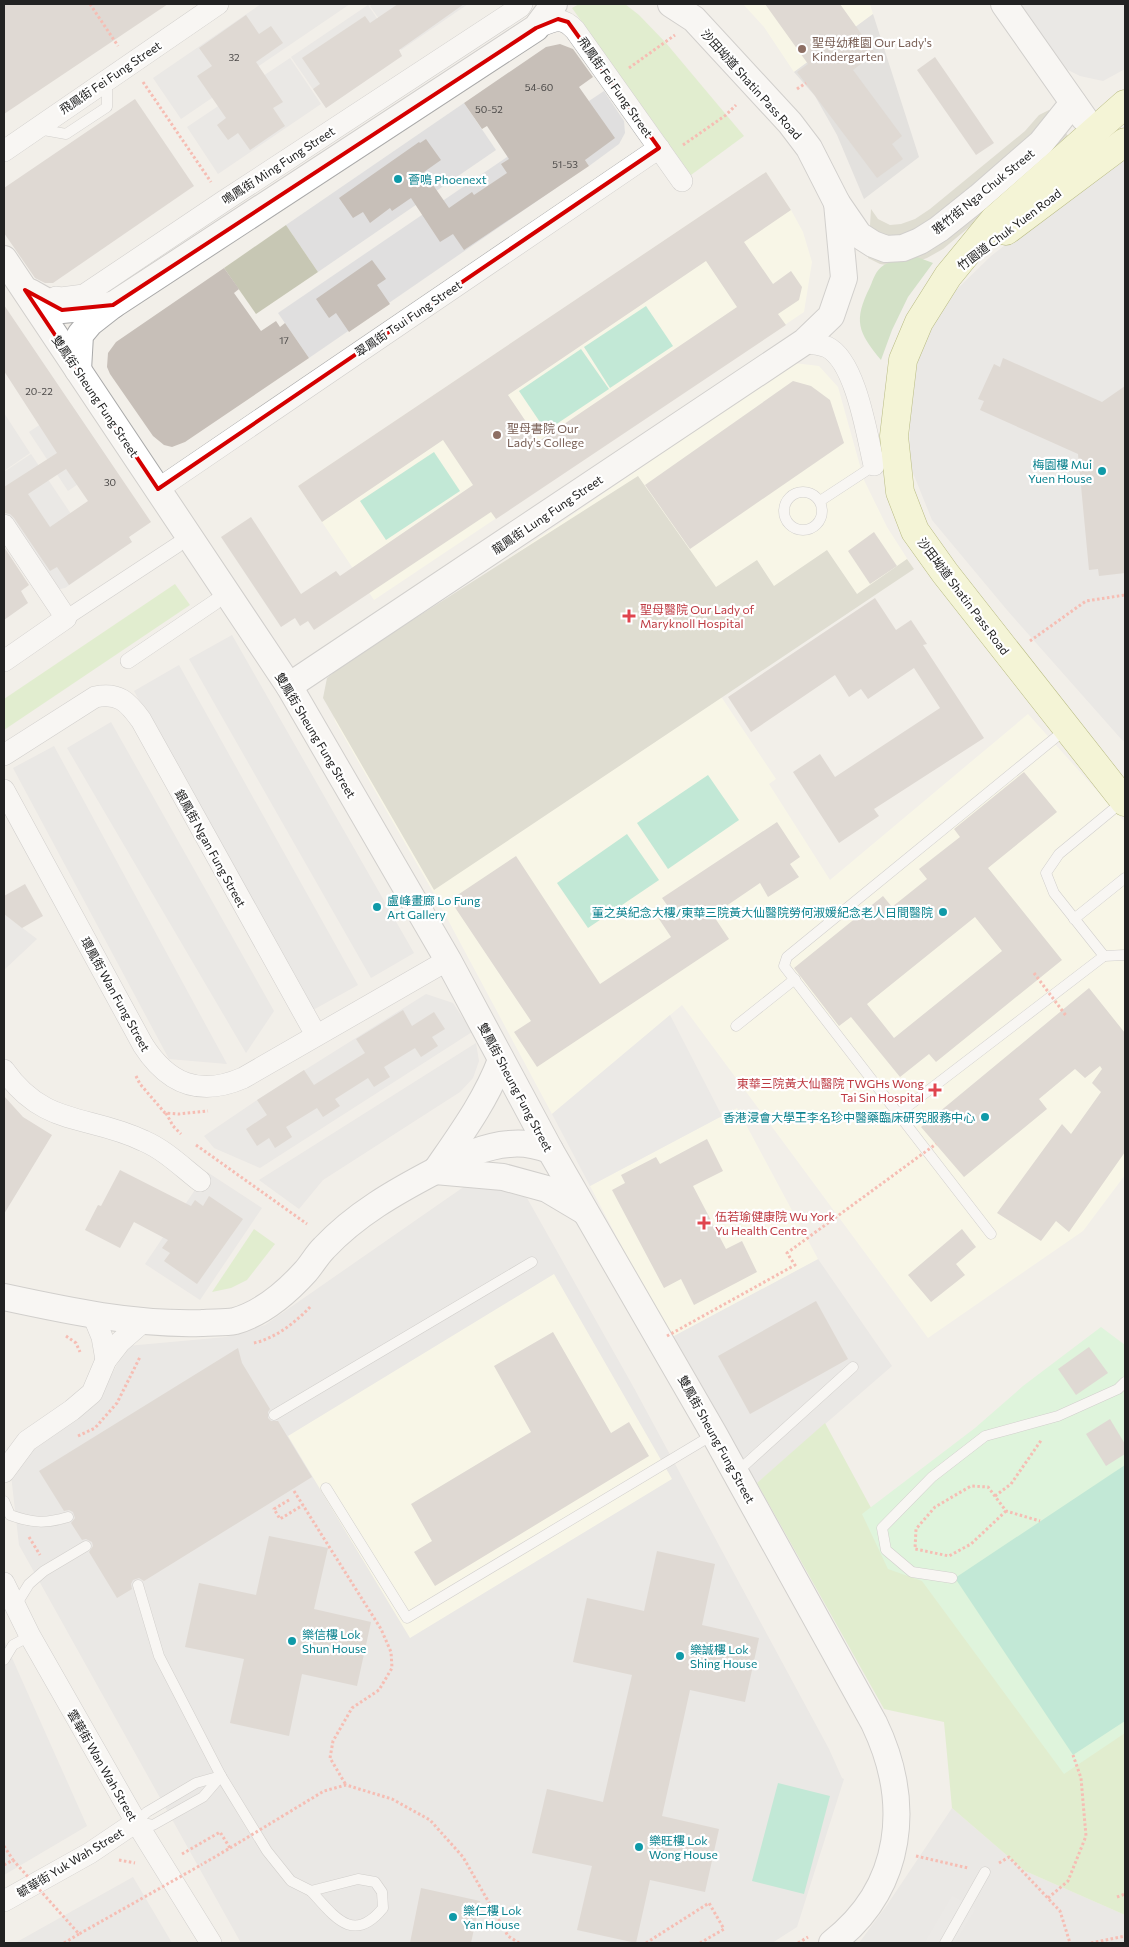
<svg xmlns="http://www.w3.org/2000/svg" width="1129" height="1947" viewBox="0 0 1129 1947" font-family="Commissioner,'Noto Sans TC',sans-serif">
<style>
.residential{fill:#e0dfdf}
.education{fill:#ffffe5}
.religious{fill:#d0d0d0}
.construction{fill:#c7c7b4}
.grass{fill:#cdebb0}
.forest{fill:#add19e}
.park{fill:#c8facc}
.pitch{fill:#88e0be}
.parking{fill:#e2e2e2}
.building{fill:#c7bfb8;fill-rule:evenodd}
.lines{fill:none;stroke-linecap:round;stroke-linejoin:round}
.service-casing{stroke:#a9a9a9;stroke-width:11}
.pedestrian-casing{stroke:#a9a9a9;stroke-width:16}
.minor-casing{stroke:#a9a9a9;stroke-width:22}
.tertiary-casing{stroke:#a9a9a9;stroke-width:28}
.secondary-casing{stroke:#707d05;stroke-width:29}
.path{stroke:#fa8072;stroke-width:3;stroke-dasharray:2.5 2.5;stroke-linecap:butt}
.service{stroke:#fff;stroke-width:10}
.pedestrian{stroke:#fff;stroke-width:15}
.minor{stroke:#fff;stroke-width:21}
.tertiary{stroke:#fff;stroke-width:26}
.secondary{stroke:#f7fabf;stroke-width:28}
.path-bridge{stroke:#fa8072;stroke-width:3;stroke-dasharray:2.5 2.5;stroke-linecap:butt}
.marked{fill:none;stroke:#d40000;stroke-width:4;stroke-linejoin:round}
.education-dot{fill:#8d6e63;stroke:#fff;stroke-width:2}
.culture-dot{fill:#0f9aa8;stroke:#fff;stroke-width:2}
.health-dot{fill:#e0444e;stroke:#fff;stroke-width:2}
.labels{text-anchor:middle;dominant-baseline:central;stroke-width:4.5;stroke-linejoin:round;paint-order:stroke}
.number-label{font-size:10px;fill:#4b4948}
.education-label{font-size:12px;fill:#785e54;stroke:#fff;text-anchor:start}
.street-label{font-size:12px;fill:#222;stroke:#fff}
.culture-label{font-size:12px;fill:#0d838f;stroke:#fff;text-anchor:start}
.health-label{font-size:12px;fill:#be3a42;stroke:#fff;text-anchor:start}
</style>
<rect width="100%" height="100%" fill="#f2efe9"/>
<g class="residential">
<polygon points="261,4 350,4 181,119 153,78"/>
<polygon points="374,4 468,4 401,50 370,6"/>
<polygon points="1021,4 1125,4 1125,69 1103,81 1080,76 1062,67"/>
<polygon points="368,5 402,56 326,108 291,57"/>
<polygon points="290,58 321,104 218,174 187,127"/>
<polygon points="604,91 624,121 625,133 619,144 589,166 559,121"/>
<polygon points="464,103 496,150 318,272 286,225"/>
<polygon points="526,144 556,188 309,358 278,313"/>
<polygon points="1125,155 1125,741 1122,740 1007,610 932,520 909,463 911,388 924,335 951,295 991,256 1074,192"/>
<polygon points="71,404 110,462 68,491 29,432"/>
<polygon points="4,413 30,453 4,471"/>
<polygon points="31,454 103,562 65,588 60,589 55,587 4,509 4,472"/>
<polygon points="232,635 414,953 371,978 189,659"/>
<polygon points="179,665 358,985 313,1010 134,691"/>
<polygon points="111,722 274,1011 246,1053 67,748"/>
<polygon points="54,746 227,1064 169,1059 13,768"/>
<polygon points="4,914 37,939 4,970"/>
<polygon points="426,994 453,1003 472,1032 260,1168 214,1148 204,1136 257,1100"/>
<polygon points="476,1043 479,1061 473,1078 460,1092 323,1180 299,1209 259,1180"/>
<polygon points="207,1172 262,1208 200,1300 145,1264"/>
<polygon points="465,1186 501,1187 527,1198 634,1388 829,1749 842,1778 844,1779 797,1927 772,1943 241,1943 19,1545 11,1475 28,1449 98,1400 127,1346 226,1337 265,1325"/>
<polygon points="818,1259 892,1366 757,1483 670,1338"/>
<polygon points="4,1640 87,1826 4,1875"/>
<polygon points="952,1808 1025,1871 1125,1915 1125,1943 859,1943 887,1905"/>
<polygon points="133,1877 172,1943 15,1943"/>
</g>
<g class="education">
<polygon points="743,4 870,4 873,14 794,72 764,27"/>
<polygon points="766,172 791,210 803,232 812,262 804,312 374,600 298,486"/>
<polygon points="794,363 819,366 838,387 864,480 887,527 910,563 720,695 776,779 769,784 830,880 1028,714 1125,822 1125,1175 1083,1231 928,1338 682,1005 552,1114 433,892 335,721 331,703 347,669"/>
<polygon points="737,1108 818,1259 670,1338 590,1186"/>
<polygon points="554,1274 672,1479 410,1638 288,1436"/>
</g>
<polygon class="religious" points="873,14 919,157 864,199 837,135 815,96 794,72"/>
<g class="construction">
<polygon points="1049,110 1068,136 1035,172 943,249 927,258 910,264 893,266 880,264 868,258 871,209 878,219 890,225 901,224 915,219 930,209 1025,131 1039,115"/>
<polygon points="286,225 318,272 256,314 224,268"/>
<polygon points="638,476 716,587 757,560 774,586 827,550 857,594 907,559 914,569 434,890 323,698 327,678 348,661"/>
</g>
<g class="grass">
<polygon points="579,4 625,4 639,15 666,43 744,136 691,175 572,8"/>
<polygon points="175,584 190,605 4,730 4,699"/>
<polygon points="254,1229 275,1244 247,1280 231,1288 212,1292"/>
<polygon points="825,1423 882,1528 1125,1721 1125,1915 1025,1871 952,1808 944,1722 884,1709 757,1483"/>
</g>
<path class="forest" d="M917 257 933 263 908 297 892 330 881 360C858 332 853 321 870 287 874 278 875 271 884 265 895 259 906 260 917 257Z"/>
<polygon class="park" points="1101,1327 1125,1345 1125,1733 1064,1774 922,1581 888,1569 862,1514 975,1428 1023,1386"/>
<g class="pitch">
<polygon points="646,306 673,346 610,388 584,347"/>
<polygon points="581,349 609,389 546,431 519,391"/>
<polygon points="434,452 460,491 386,540 360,501"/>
<polygon points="708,775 739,820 668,869 637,823"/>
<polygon points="627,834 659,880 588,928 557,883"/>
<polygon points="1125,1465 1125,1721 1073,1755 955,1578"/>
<polygon points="778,1783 830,1796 804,1894 752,1881"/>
</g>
<g class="parking">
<polygon points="670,1015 722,1116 590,1186 552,1114"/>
<polygon points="952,1895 976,1909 955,1943 924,1943"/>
</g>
<g class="building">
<polygon points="4,4 168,4 4,114"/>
<polygon points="398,4 464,4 399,50 402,56 326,108 313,89 320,84 302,58 365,16 370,23"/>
<polygon points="765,4 840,4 875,53 853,70 902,136 892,144 903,159 877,178 797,72 808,64"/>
<polygon points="246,15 259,34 271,26 283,43 256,62 283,102 273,108 285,126 250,150 238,133 228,140 217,125 226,118 197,76 212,66 199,48"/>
<polygon points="560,44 573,49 593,77 579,87 615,138 585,160 589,166 464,250 453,234 440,242 411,198 392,211 390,208 370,223 363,212 353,218 339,198 419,142 420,143 426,139 441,160 424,172 449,208 472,192 474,195 507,173 501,164 509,159 487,126 482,129 464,103 546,47"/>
<polygon points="935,57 994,143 976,155 917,70"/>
<polygon points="135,99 194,186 53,283 45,283 35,278 4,233 4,188"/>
<path d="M766 172 791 210 744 242 773 284 791 271 802 287 799 300 778 314 786 325 496 519 491 512 314 630 308 621 300 626 295 618 281 627 221 537 251 517 301 594 336 571 340 576 473 485 443 440 322 522 298 486ZM706 261 737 307 539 441 508 395Z"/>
<polygon points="372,260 386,279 377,285 390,304 349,332 336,313 329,318 316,299"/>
<polygon points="224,268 239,289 234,293 261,331 276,321 280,327 285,323 309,358 185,442 172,447 164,445 153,436 110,374 107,367 108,353 116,342"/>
<path d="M4 305 151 522 129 537 132 542 69 585 57 567 50 571 14 518 10 514 4 513V487L57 453 4 371ZM66 469 88 501 50 527 28 494Z"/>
<polygon points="1003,358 1102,402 1125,386 1125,573 1099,576 1098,569 1089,570 1078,454 980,410 984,401 978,399 994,364 1000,367"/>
<polygon points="793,381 811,386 830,400 844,443 690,549 645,485"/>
<polygon points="874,532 897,566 870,584 848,551"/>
<polygon points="4,547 29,585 21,591 28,603 4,620"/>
<polygon points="875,598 896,630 911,620 927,644 923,645 984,738 874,809 879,816 839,843 793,772 820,754 835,777 940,708 914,668 868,699 861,689 849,697 835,675 751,732 728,697"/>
<path d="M1024 772 1057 812 988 868 1062 960 936 1062 929 1054 900 1077 851 1017 839 1026 794 968 883 896 892 907 927 879 919 869 960 837 954 829ZM975 917 1002 951 894 1038 867 1004Z"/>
<polygon points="777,822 800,857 790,864 799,877 768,897 760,883 713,915 729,939 537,1067 514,1032 531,1021 450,900 516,856 600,984 671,937 655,913 667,905 662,898"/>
<polygon points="25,884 43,916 22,928 4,914 4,896"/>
<polygon points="1089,988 1125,1033 1125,1152 1069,1232 1056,1221 1041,1241 997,1213 1062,1124 1071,1134 1101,1092 1092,1083 1102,1069 1100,1066 1085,1078 1075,1069 1039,1099 1047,1109 964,1177 921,1127"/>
<polygon points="403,1010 412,1026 434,1012 445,1029 432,1037 438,1046 421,1057 415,1048 384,1067 390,1077 374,1087 368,1078 335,1099 340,1106 323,1117 317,1108 286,1127 292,1137 275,1148 269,1138 257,1146 246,1129 267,1115 257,1100 304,1070 314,1085 365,1053 356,1039"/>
<polygon points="4,1096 23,1117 52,1135 4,1214"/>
<polygon points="707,1139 723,1171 693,1186 726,1249 742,1241 757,1272 694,1305 681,1279 664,1288 612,1190 625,1183 621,1175 656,1157 660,1164"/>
<polygon points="120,1170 191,1206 195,1200 203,1206 209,1196 243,1219 197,1284 164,1261 170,1253 162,1248 168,1240 134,1222 120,1248 85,1230 98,1205 101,1206"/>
<polygon points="962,1229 976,1247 956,1264 965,1275 931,1302 908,1275"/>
<polygon points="816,1301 848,1359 750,1414 718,1356"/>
<polygon points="553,1332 611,1433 629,1422 649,1456 435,1586 414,1552 432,1541 411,1504 531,1432 494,1366"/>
<polygon points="1089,1347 1108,1373 1076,1395 1058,1369"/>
<polygon points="238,1348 242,1363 270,1409 268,1412 268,1418 271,1421 278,1421 312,1477 144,1581 139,1578 133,1580 131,1584 132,1589 117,1598 89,1552 93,1546 92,1542 86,1539 82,1540 71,1523 75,1518 73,1512 69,1510 64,1511 39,1471"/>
<polygon points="1110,1419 1125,1444 1125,1454 1106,1466 1086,1434"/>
<polygon points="269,1536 328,1548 314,1609 371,1622 357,1686 302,1674 289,1736 230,1723 244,1659 185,1647 199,1583 256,1595"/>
<polygon points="657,1551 715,1564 702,1625 759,1638 745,1702 690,1690 662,1816 719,1829 705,1892 650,1880 636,1943 577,1930 592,1866 532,1853 547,1789 603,1802 632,1675 573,1662 587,1598 644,1611"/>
<polygon points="421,1888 480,1901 471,1943 410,1943"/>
</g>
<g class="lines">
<defs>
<g id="service">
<polyline points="38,129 66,134 107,107 107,81"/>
<circle cx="803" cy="511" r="19"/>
<polyline points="820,501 875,465"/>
<polyline points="1122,802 1059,854 1046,873 1054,893 1104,956 1125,955"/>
<polyline points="1074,919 1125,878"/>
<polyline points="736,1026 795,979"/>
<polyline points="899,1113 1104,956"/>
<polyline points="991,1234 784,966 787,957 1066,729"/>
<polyline points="274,1415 532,1262"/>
<polyline points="737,1472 853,1367"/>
<polyline points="326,1488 407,1618 714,1434"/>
<path d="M4 1501 10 1515C32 1523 45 1524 68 1517"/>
<polyline points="952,1578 912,1572 886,1550 882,1528 932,1477 985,1436 1058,1416 1118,1389 1125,1382"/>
<polyline points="138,1585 159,1656 221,1776 267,1851 291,1881 311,1891"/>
<polyline points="16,1605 29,1584 44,1571 86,1546"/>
<polyline points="4,1660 13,1645 30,1636"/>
<polyline points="136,1822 147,1812 196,1783 221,1776"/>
<polyline points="137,1822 153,1825 203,1797 221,1776"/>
<path d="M358 1879 375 1882 382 1892 383 1908C353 1945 334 1916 311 1891Z"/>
<polyline points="945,1943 985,1872"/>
</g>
<g id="pedestrian">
<polyline points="72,614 177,545"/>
<polyline points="128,661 215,602"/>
</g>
<g id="minor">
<path d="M536 28C554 21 561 15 575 30L682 181"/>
<polyline points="4,151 218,4"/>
<polyline points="56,297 61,298 84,295 224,201 520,7 522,4"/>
<path d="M804 342C811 344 821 344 827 347 856 361 867 436 874 465"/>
<polyline points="158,489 659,148"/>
<polyline points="4,525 66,618 4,661"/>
<path d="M4 755 95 697C119 692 128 702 141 720L316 1035"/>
<path d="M4 790 143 1045C168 1084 199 1097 243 1078L448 960"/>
<path d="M4 1070C45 1128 88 1114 144 1141 165 1150 182 1167 200 1181"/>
<polyline points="93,1315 102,1337 106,1360"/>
<polyline points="4,1472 27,1441 72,1410 92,1393 106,1360 120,1342 144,1321"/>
<polyline points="4,1583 30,1636 136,1822 211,1943"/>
<polyline points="4,1901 90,1853 136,1822"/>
</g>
<g id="tertiary">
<polyline points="671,4 694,19 790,123 809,148 837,203 859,235 873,244 886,249 903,248 920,241 939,229 979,197 1041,143 1073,103"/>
<polyline points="1004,4 1084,118"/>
<path d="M4 259 289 686 448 960 550 1150 714 1434 874 1723C912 1802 904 1887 832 1943"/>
<polyline points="30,292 62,310 113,305"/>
<polyline points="78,370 80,335 90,323 113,305 536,28 554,4"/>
<polyline points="289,686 804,342 831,316 844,278 837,203"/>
<path d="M437 1169C461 1134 486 1100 501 1060"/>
<polyline points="435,1171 503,1177 547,1189 584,1211"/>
<path d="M4 1297C69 1311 134 1325 202 1323 212 1322 225 1323 235 1321 263 1313 287 1292 306 1271 312 1264 317 1255 324 1248 356 1214 395 1192 435 1171 459 1159 482 1146 509 1144 524 1142 536 1145 550 1150"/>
</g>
<g id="secondary">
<polyline points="1125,104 994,220 948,276 919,322 903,360 894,436 900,492 915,531 945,573 1125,802"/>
<polyline points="1006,231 1125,142"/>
</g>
</defs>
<use href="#service" class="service-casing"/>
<use href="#pedestrian" class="pedestrian-casing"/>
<use href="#minor" class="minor-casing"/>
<use href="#tertiary" class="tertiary-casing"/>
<use href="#secondary" class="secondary-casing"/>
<g class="path">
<polyline points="90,4 118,46"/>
<polyline points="629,68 675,35"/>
<polyline points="143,82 211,182"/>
<polyline points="797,89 806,83"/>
<polyline points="683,145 726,115 736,105"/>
<polyline points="1030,641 1086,601 1125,595"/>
<polyline points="136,1076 140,1084 165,1113 179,1114 208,1111"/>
<polyline points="166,1113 173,1126 181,1134"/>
<polyline points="196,1145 307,1224"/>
<polyline points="66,1336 76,1343 80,1352"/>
<path d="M254 1343C276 1338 296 1322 311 1306"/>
<polyline points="78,1436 95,1428 117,1403 140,1357"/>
<polyline points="294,1491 381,1629 391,1652 392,1668 379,1690 352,1708 333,1741 330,1758 346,1785"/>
<polyline points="995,1496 1011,1484 1042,1439"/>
<polyline points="289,1500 274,1509 280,1519 303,1505"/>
<polyline points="1006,1511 971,1544 949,1556 915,1549 916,1529 935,1507 971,1486 988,1487 1006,1511 1040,1521"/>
<polyline points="29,1537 40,1555"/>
<polyline points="286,1814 324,1791 346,1785 392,1799 430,1820 463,1857 508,1936 519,1943"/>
<polyline points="4,1846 13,1860"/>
<polyline points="182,1854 220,1832 230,1848 201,1865"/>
<polyline points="916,1856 968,1868"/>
<polyline points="119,1860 135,1863"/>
<polyline points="999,1863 1009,1857 1060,1911 1070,1943"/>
<polyline points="1117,1897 1125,1894"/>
<polyline points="1048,1898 1068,1881 1086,1836 1081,1778 1073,1755"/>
<polyline points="64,1943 79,1934"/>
<polyline points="646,1943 709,1903 724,1929 700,1943"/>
<polyline points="798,1943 808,1937"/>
<polyline points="1091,1943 1125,1936"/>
</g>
<use href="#service" class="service"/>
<use href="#pedestrian" class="pedestrian"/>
<use href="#minor" class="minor"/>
<use href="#tertiary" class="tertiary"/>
<use href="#secondary" class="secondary"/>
<g class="path-bridge">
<polyline points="1034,973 1067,1017"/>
<polyline points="667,1336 795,1265 787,1253 936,1144"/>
<polyline points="230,1848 286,1814"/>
<polyline points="4,1865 13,1860 79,1934 201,1865"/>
</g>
</g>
<path d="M0 0H1129V1947H0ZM558 19 568 22 659 148 158 489 25 290 62 310 113 305 536 28Z" fill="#f2efe9" fill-opacity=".55" fill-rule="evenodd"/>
<path class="marked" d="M558 19 568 22 659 148 158 489 25 290 62 310 113 305 536 28Z"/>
<g class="education-dot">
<circle cx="802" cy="49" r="5"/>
<circle cx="497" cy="435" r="5"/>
</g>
<g class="culture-dot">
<circle cx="398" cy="179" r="5"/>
<circle cx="1102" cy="471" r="5"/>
<circle cx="377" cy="907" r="5"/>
<circle cx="943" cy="912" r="5"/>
<circle cx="985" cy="1117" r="5"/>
<circle cx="292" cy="1641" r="5"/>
<circle cx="680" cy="1656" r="5"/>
<circle cx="639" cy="1847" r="5"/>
<circle cx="453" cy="1917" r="5"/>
</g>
<g class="health-dot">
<path d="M626.5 608.5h5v5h5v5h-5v5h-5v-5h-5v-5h5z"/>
<path d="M932.5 1082.5h5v5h5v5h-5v5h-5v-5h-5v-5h5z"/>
<path d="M701.5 1215.5h5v5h5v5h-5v5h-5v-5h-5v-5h5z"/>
</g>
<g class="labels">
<g class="number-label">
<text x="234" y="57">32</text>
<text x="539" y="87">54-60</text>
<text x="489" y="109">50-52</text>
<text x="565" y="164">51-53</text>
<text x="284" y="340">17</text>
<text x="39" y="391">20-22</text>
<text x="110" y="482">30</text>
</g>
<g class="education-label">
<text x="812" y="42">聖母幼稚園 Our Lady's<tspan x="812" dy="14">Kindergarten</tspan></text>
<text x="507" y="428">聖母書院 Our<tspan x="507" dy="14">Lady's College</tspan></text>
</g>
<g class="street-label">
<text transform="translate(110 77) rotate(-34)">飛鳳街 Fei Fung Street</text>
<text transform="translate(752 84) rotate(48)">沙田坳道 Shatin Pass Road</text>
<text transform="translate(616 87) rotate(55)">飛鳳街 Fei Fung Street</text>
<text transform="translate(278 165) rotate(-33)">鳴鳳街 Ming Fung Street</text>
<text transform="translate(983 191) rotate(-39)">雅竹街 Nga Chuk Street</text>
<text transform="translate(1009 229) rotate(-37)">竹園道 Chuk Yuen Road</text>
<text transform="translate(408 318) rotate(-34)">翠鳳街 Tsui Fung Street</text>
<text transform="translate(96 396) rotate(56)">雙鳳街 Sheung Fung Street</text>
<text transform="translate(547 514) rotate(-34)">龍鳳街 Lung Fung Street</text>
<text transform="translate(964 596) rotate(53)">沙田坳道 Shatin Pass Road</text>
<text transform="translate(316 735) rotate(59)">雙鳳街 Sheung Fung Street</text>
<text transform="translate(211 848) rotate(61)">銀鳳街 Ngan Fung Street</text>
<text transform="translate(116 994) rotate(61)">環鳳街 Wan Fung Street</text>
<text transform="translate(516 1087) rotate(62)">雙鳳街 Sheung Fung Street</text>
<text transform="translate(717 1439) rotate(61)">雙鳳街 Sheung Fung Street</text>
<text transform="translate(103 1765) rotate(60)">雲華街 Wan Wah Street</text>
<text transform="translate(70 1862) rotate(-31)">毓華街 Yuk Wah Street</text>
</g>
<g class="culture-label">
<text x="408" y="179">薈鳴 Phoenext</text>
<text x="1092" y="464" text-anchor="end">梅園樓 Mui<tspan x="1092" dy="14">Yuen House</tspan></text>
<text x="387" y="900">盧峰畫廊 Lo Fung<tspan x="387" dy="14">Art Gallery</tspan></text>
<text x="933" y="912" text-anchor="end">董之英紀念大樓/東華三院黃大仙醫院勞何淑媛紀念老人日間醫院</text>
<text x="975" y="1117" text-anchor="end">香港浸會大學王李名珍中醫藥臨床研究服務中心</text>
<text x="302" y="1634">樂信樓 Lok<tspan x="302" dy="14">Shun House</tspan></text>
<text x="690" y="1649">樂誠樓 Lok<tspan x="690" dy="14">Shing House</tspan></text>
<text x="649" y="1840">樂旺樓 Lok<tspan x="649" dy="14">Wong House</tspan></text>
<text x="463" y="1910">樂仁樓 Lok<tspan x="463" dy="14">Yan House</tspan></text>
</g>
<g class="health-label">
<text x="640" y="609">聖母醫院 Our Lady of<tspan x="640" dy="14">Maryknoll Hospital</tspan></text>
<text x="924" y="1083" text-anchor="end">東華三院黃大仙醫院 TWGHs Wong<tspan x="924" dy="14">Tai Sin Hospital</tspan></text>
<text x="715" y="1216">伍若瑜健康院 Wu York<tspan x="715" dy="14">Yu Health Centre</tspan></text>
</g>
</g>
<rect width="1129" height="1947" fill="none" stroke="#222222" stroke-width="10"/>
</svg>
